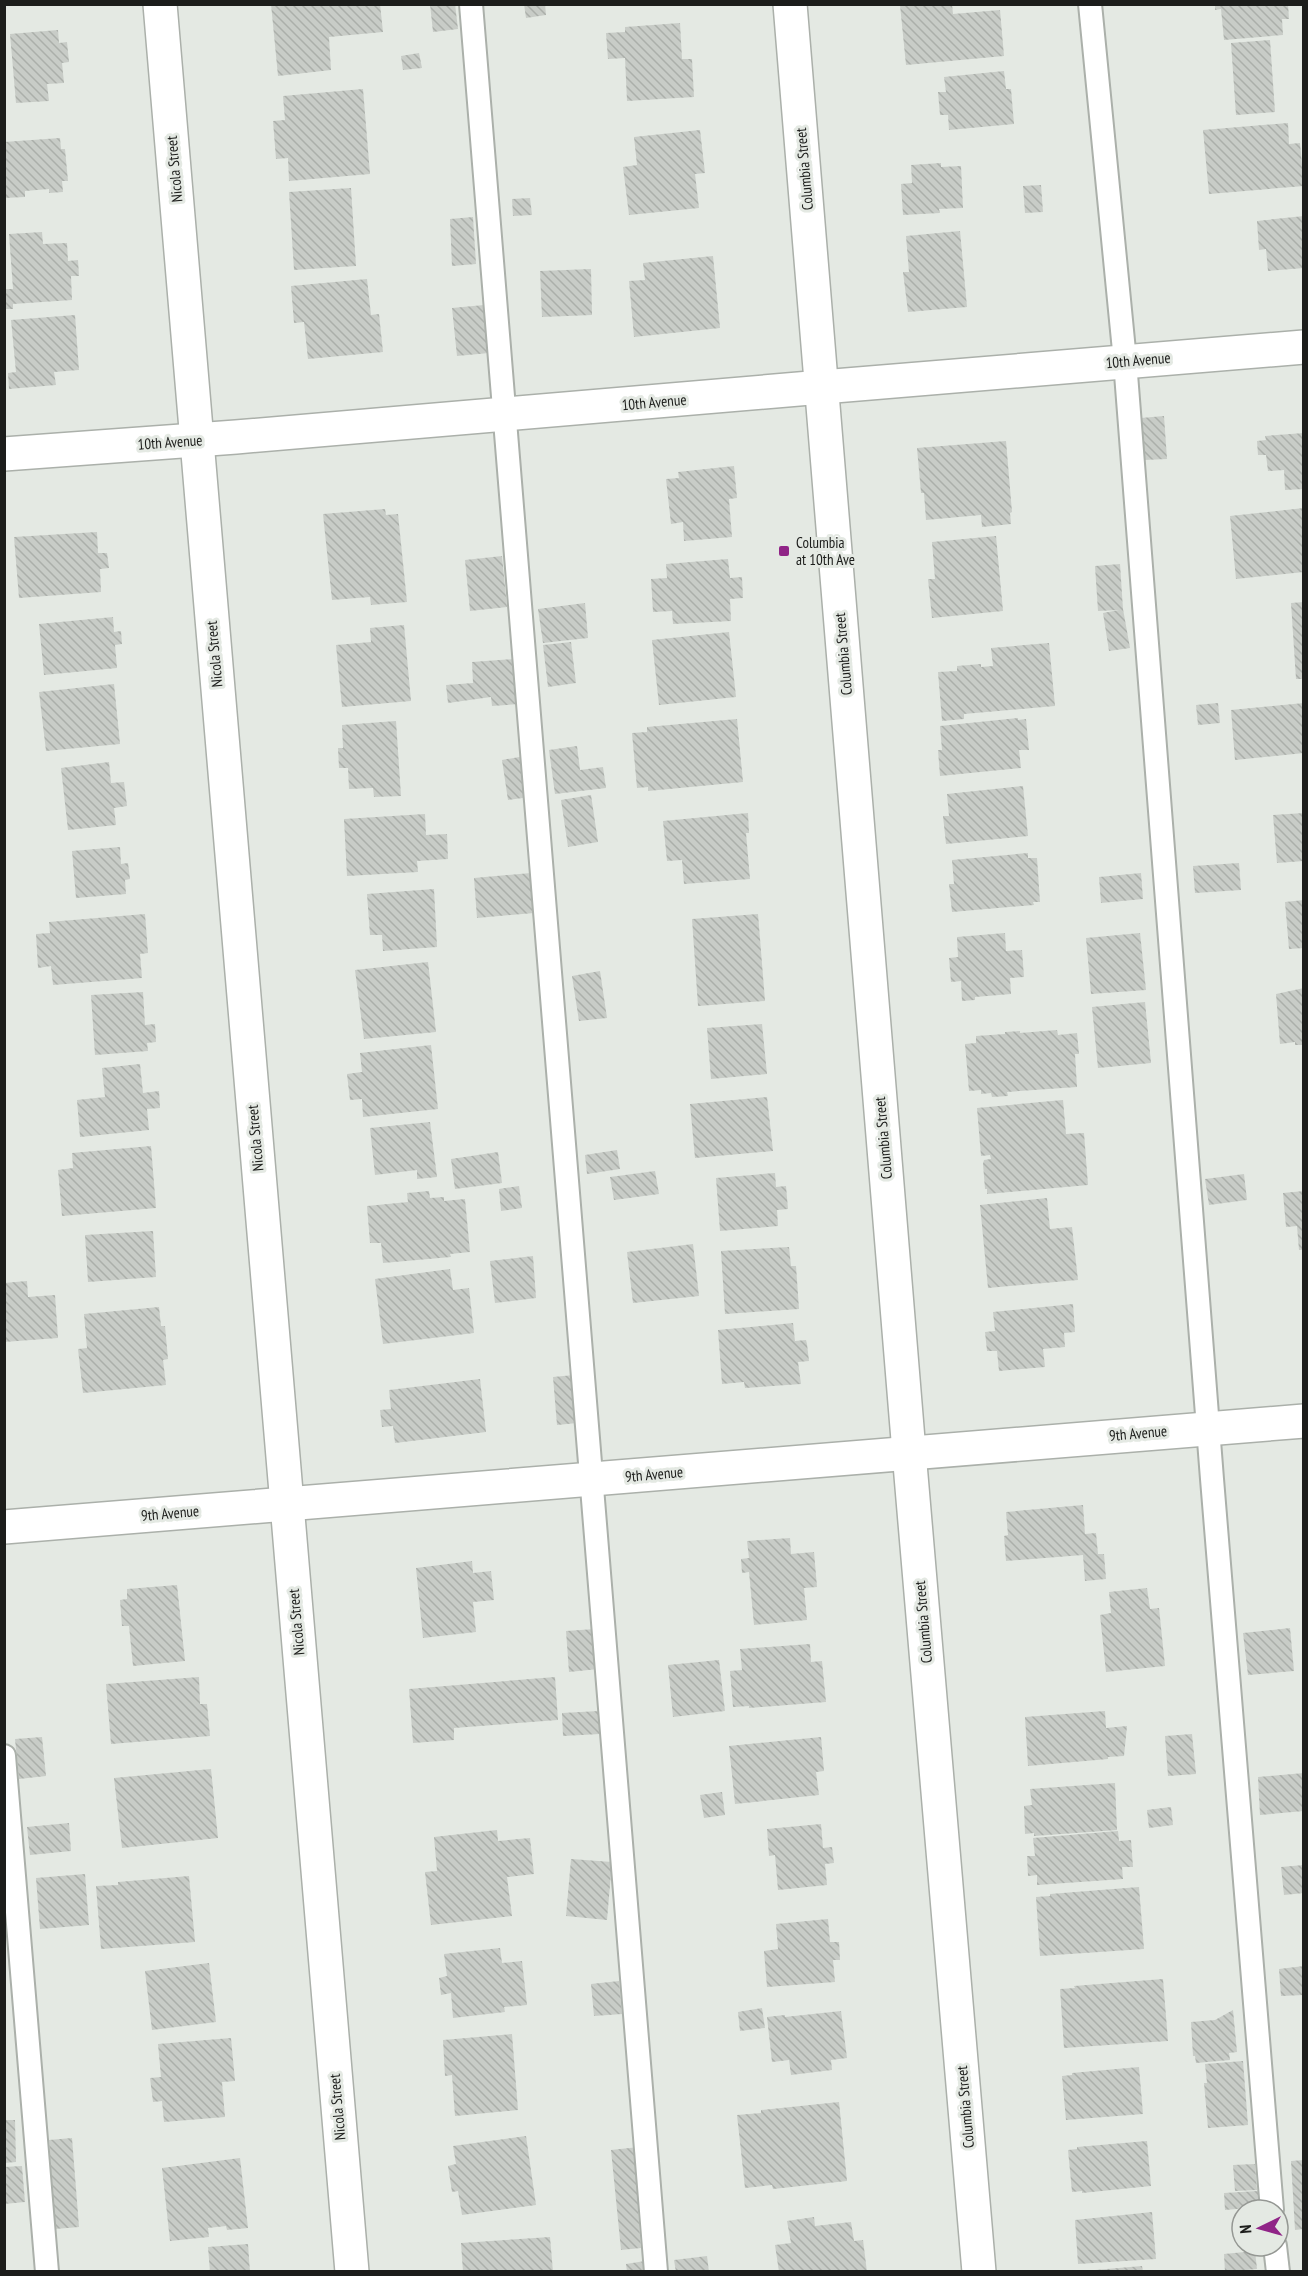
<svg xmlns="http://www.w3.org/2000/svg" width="1308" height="2276" viewBox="0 0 1308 2276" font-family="'PT Sans Narrow',sans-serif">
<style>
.building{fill:url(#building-back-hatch)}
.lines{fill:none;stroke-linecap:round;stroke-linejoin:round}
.lane-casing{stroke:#abb0aa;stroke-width:26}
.street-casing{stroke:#abb0aa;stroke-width:36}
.secondary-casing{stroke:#abb0aa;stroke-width:36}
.lane{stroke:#fff;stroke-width:22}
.street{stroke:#fff;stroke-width:33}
.secondary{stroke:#fff;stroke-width:33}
.poi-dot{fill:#902487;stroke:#e4e9e3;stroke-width:2}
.labels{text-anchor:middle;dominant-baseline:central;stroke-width:6;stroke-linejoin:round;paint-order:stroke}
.street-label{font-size:15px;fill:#1c1d1b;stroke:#e4e9e3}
.poi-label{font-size:15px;fill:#1c1d1b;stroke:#e4e9e3;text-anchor:start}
</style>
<defs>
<pattern id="building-back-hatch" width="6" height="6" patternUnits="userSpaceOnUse" patternTransform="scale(1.5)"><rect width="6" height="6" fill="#c8ccc7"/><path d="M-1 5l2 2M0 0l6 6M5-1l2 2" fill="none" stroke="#abafaa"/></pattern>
</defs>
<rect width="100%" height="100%" fill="#e4e9e3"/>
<g class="building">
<polygon points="271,4 380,4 383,32 329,37 331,70 278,76"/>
<polygon points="430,4 455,4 458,29 433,32"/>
<polygon points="524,4 545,4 546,15 526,18"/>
<polygon points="952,4 953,14 1000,10 1004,56 906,65 900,5"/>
<polygon points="1215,4 1288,4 1289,19 1282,19 1283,35 1224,40 1221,9 1215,10"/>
<polygon points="680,23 682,59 692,59 694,97 627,101 625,58 608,59 606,33 625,32 625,27"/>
<polygon points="58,30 59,43 67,42 69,62 62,63 64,83 47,84 49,101 16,103 10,34"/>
<polygon points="1270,40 1275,112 1236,115 1231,43"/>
<polygon points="419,53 422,68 403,70 401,56"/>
<polygon points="1004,71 1006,89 1011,89 1014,124 949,130 948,115 940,115 938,92 946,92 944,77"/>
<polygon points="363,89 370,174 289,181 288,158 276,159 273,121 285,120 283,96"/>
<polygon points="1288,123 1289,144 1300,143 1304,186 1209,194 1203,130"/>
<polygon points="700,130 705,173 695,174 699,208 629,215 623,167 637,165 634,137"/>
<polygon points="60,138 61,149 65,149 68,181 62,181 63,192 49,193 49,189 25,191 25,197 4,198 4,142"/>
<polygon points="941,163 941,167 961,166 963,208 939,209 940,213 903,215 901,184 912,183 911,165"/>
<polygon points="1041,185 1043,212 1025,213 1023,186"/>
<polygon points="351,188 356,266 294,270 289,192"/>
<polygon points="530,198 532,215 513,216 512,199"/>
<polygon points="1304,216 1304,268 1268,271 1266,249 1259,250 1257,221"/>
<polygon points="473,217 476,264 452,266 450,219"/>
<polygon points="960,231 967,307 908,312 903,272 909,272 906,236"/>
<polygon points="42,232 43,244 67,243 68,261 78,260 79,276 71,276 72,300 13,304 13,309 4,309 4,289 13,289 9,234"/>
<polygon points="713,256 720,328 634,337 629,281 645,280 643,263"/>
<polygon points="591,269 592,315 542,317 540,271"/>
<polygon points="367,279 371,315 379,314 383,352 308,359 304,322 294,323 291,286"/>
<polygon points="484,305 489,353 457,356 452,308"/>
<polygon points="75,315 79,370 54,372 56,385 9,389 8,373 16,372 11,320"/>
<polygon points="1164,416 1167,459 1144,460 1141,418"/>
<polygon points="1304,433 1304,489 1285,490 1284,470 1268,471 1266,455 1258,455 1257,441 1266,440 1265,436"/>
<polygon points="1006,441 1012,512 1010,513 1011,524 982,527 981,515 926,520 924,493 921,493 917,448"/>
<polygon points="734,466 737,498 729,499 732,537 684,541 683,522 671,524 666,479 679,478 678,472"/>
<polygon points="1304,508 1304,572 1236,579 1230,516"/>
<polygon points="385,509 386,515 398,514 407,602 371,605 370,597 332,600 323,514"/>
<polygon points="97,532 98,553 107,553 109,568 100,569 101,592 19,598 14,537"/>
<polygon points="996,536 1003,611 932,618 928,579 935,579 932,542"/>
<polygon points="502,556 507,607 470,611 465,560"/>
<polygon points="728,559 730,578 742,577 743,598 730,599 731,621 673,624 672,611 653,612 651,579 667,578 666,564"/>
<polygon points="1120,564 1123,609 1130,648 1109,651 1103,613 1119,610 1098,611 1095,566"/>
<polygon points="1304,602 1304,679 1296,679 1291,603"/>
<polygon points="585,603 588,638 543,643 538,609"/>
<polygon points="113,617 114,632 121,631 122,644 115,645 117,668 44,675 39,624"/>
<polygon points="404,625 411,701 342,707 336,645 371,642 370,628"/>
<polygon points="729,632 736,697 659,705 652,640"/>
<polygon points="571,642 576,683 548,687 543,645"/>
<polygon points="1049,643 1055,706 964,714 964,719 942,721 938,672 957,671 957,666 981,664 981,667 993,666 991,648"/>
<polygon points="515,659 520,704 492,706 491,697 448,703 446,685 473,683 472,662"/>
<polygon points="114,684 120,744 46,751 39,692"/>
<polygon points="1218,703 1220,723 1198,725 1196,705"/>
<polygon points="1304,703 1304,753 1235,760 1231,710"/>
<polygon points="1018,718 1018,720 1026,719 1029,750 1019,750 1021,768 940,776 938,750 942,750 940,726"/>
<polygon points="737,719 743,782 648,791 648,787 637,788 632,733 647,732 647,727"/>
<polygon points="396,721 401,796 374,797 373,788 349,789 348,768 339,768 338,748 343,748 342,725"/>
<polygon points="577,746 580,770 603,767 606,788 555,794 549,750"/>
<polygon points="525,756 530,797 508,800 502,760"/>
<polygon points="109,762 111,783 124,782 127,806 114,808 116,825 68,830 61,768"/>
<polygon points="1023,786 1028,836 946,844 943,816 949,816 947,794"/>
<polygon points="591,795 598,842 568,847 561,800"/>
<polygon points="748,813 749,833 746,833 750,879 684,884 682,860 667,861 663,821"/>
<polygon points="1304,813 1304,861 1277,863 1273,815"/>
<polygon points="425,814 426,835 447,834 448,859 417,861 418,872 347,876 344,819"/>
<polygon points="120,847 121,864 128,863 130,879 125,880 126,894 76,898 72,851"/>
<polygon points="1028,853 1028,858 1037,858 1040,902 1033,902 1034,905 952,912 949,884 954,884 952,860"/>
<polygon points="1239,863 1241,890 1195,893 1193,866"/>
<polygon points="531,873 534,913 477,918 474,878"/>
<polygon points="1141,873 1143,899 1101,903 1099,877"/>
<polygon points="434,889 437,947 383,951 382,935 370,935 367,894"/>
<polygon points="1304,900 1304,948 1289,949 1285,902"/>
<polygon points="145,914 148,953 140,954 142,978 53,985 51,966 38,968 36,934 50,933 49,922"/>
<polygon points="758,914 765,1001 698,1006 692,919"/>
<polygon points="1005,933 1006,951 1022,950 1024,977 1010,978 1011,994 975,997 975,1000 962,1001 961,981 951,982 949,958 958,957 957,937"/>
<polygon points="1140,933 1146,990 1091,994 1086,938"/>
<polygon points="428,962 436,1032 364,1039 355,970"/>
<polygon points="600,971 607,1018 579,1021 572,976"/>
<polygon points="1304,988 1304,1045 1295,1045 1295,1042 1280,1044 1276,994"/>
<polygon points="143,992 145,1025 155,1024 156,1042 147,1043 148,1051 95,1055 91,995"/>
<polygon points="1145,1002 1151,1063 1098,1068 1092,1007"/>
<polygon points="762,1024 767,1074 711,1079 707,1028"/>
<polygon points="1057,1030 1058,1035 1077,1033 1079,1054 1075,1054 1077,1087 1007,1092 1008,1096 992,1097 991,1093 981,1094 981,1090 969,1091 965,1044 976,1043 976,1036 1005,1034 1005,1032 1020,1031 1020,1033"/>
<polygon points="431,1045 438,1109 363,1117 362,1099 350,1100 347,1074 362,1072 360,1053"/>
<polygon points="140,1064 143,1093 159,1091 160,1108 147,1109 149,1130 80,1137 77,1100 105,1097 102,1068"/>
<polygon points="767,1097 773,1151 695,1158 690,1104"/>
<polygon points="1063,1100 1066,1134 1084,1133 1088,1185 987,1194 987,1189 985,1189 983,1164 984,1160 991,1159 990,1155 981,1156 977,1108"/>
<polygon points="430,1122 437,1177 417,1179 417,1170 375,1175 370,1128"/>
<polygon points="151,1146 156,1208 62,1216 58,1170 73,1168 72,1153"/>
<polygon points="617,1150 620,1169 587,1174 585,1155"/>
<polygon points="498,1152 502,1183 455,1189 451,1159"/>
<polygon points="655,1171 659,1194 614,1200 610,1177"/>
<polygon points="775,1173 776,1187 786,1186 788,1209 777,1210 778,1226 720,1231 716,1178"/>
<polygon points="1244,1174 1247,1200 1209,1205 1205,1179"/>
<polygon points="519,1186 522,1208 501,1211 499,1189"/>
<polygon points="429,1191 430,1198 444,1197 444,1201 465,1199 470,1252 450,1254 451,1257 383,1263 381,1243 370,1243 367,1206 408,1202 407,1193"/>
<polygon points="1304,1191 1304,1250 1299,1250 1297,1226 1286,1227 1283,1193"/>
<polygon points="1047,1198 1050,1229 1072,1227 1078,1280 988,1288 980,1205"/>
<polygon points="153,1231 156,1277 88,1282 85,1235"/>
<polygon points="693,1244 699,1296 633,1303 627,1252"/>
<polygon points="789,1247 791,1266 796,1266 799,1309 725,1314 721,1251"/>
<polygon points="533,1256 536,1298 495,1303 490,1261"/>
<polygon points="450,1269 453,1290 469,1288 474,1333 383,1344 375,1279"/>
<polygon points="27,1281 28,1297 55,1295 58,1338 4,1342 4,1283"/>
<polygon points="1073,1304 1075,1332 1064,1333 1065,1347 1043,1349 1045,1367 999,1371 997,1351 987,1351 985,1332 995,1331 993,1312"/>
<polygon points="159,1307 161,1326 165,1326 168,1359 163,1360 166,1385 83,1393 78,1349 87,1348 84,1314"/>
<polygon points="793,1323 795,1341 806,1340 807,1344 809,1361 798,1362 801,1384 745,1388 744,1382 722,1384 718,1330"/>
<polygon points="574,1375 577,1423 557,1425 553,1377"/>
<polygon points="480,1379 486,1432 395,1443 393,1426 382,1427 380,1410 391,1409 389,1390"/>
<polygon points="1083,1505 1085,1534 1096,1533 1098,1554 1104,1554 1106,1579 1085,1581 1083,1555 1006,1561 1004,1536 1008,1535 1006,1512"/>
<polygon points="790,1538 791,1554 814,1552 817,1587 804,1588 807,1620 754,1625 749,1572 742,1573 741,1559 749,1558 747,1541"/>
<polygon points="472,1561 473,1573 491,1571 494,1600 473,1602 476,1632 423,1638 416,1568"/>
<polygon points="177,1585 185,1661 133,1666 129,1626 122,1626 120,1600 127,1599 127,1589"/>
<polygon points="1147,1588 1150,1609 1159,1608 1165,1666 1106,1672 1100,1615 1111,1613 1109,1592"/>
<polygon points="1290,1628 1294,1671 1248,1675 1243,1633"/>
<polygon points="595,1629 598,1669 569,1672 566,1631"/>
<polygon points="810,1644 811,1662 822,1661 826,1702 749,1708 749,1706 733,1707 730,1671 742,1670 740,1649"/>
<polygon points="719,1660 725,1711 673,1717 668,1665"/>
<polygon points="199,1677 200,1704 207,1704 210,1736 111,1744 106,1684"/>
<polygon points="555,1677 558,1720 454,1728 454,1740 413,1743 409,1689"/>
<polygon points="599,1711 600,1734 563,1736 562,1713"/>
<polygon points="1105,1711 1106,1728 1127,1726 1124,1756 1108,1757 1108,1759 1028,1766 1025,1717"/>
<polygon points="1192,1734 1196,1774 1168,1776 1165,1736"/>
<polygon points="42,1737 46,1776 19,1779 15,1739"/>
<polygon points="821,1737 824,1771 816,1772 819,1795 735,1804 729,1746"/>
<polygon points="211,1769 218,1838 122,1848 114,1778"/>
<polygon points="1304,1773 1304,1811 1260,1815 1258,1777"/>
<polygon points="1115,1783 1117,1830 1034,1836 1034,1833 1025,1834 1024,1806 1032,1805 1030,1789"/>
<polygon points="722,1792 725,1815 704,1818 700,1795"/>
<polygon points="1171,1807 1173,1825 1149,1828 1147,1810"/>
<polygon points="69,1823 71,1851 30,1855 27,1827"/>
<polygon points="821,1824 823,1848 832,1847 834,1863 825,1864 827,1885 778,1890 775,1855 769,1856 767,1829"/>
<polygon points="497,1830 498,1841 530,1838 534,1874 507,1877 512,1916 431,1925 425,1872 437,1871 434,1837"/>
<polygon points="1118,1831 1119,1841 1131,1840 1133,1867 1122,1867 1123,1879 1037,1885 1037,1875 1028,1876 1027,1856 1035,1856 1033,1838"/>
<polygon points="571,1859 612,1862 607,1920 566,1916"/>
<polygon points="1304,1865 1304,1893 1284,1895 1281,1867"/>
<polygon points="85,1874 89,1925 40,1929 36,1878"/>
<polygon points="189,1876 195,1942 101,1949 96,1886 118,1885 118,1882"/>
<polygon points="1139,1887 1144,1949 1040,1956 1036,1897 1050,1896 1050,1894"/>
<polygon points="828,1919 830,1942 839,1942 840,1960 833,1960 835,1982 767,1987 764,1951 778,1949 776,1924"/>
<polygon points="500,1948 502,1963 522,1961 527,2005 504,2007 505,2012 453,2018 451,1993 441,1995 439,1978 447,1976 444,1954"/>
<polygon points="209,1963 216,2022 152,2030 145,1971"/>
<polygon points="1304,1966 1304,1995 1281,1996 1279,1969"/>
<polygon points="1163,1979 1168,2041 1064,2048 1060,1989 1075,1988 1074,1986"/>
<polygon points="619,1981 622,2014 594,2016 591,1984"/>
<polygon points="762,2008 765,2028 740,2031 738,2012"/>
<polygon points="1233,2010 1237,2052 1229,2053 1230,2060 1196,2063 1195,2056 1193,2056 1191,2022 1215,2020"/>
<polygon points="841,2011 847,2058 831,2060 832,2070 791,2075 789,2060 772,2062 767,2017 785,2015 785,2017"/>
<polygon points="512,2034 518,2110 455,2116 452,2075 445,2076 443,2040"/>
<polygon points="231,2038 235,2081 222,2082 225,2117 164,2122 162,2101 153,2102 150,2078 161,2077 158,2044"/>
<polygon points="1243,2061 1248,2125 1208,2128 1204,2083 1207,2083 1205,2064"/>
<polygon points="1139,2067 1143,2114 1066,2120 1062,2076 1072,2075 1072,2073"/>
<polygon points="839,2102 847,2181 773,2189 772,2185 745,2188 737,2115 761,2113 761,2110"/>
<polygon points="4,2120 15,2120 16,2162 4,2163"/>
<polygon points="526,2136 536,2205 462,2215 458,2191 452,2192 448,2166 456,2164 453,2146"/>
<polygon points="72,2138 79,2227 55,2229 49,2140"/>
<polygon points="1147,2141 1151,2186 1082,2193 1082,2191 1072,2192 1068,2150 1077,2149 1077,2147"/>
<polygon points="639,2147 645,2210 638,2211 641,2248 621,2250 611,2150"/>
<polygon points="240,2158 248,2228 227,2230 226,2226 208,2228 209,2237 170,2241 162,2168"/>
<polygon points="1304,2160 1304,2229 1295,2230 1291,2161"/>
<polygon points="1255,2164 1257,2190 1235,2191 1233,2165"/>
<polygon points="22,2166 25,2202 4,2204 4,2167"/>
<polygon points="1258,2191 1259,2207 1225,2210 1224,2193"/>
<polygon points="1152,2212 1156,2259 1078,2264 1075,2220"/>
<polygon points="814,2217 815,2226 851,2222 854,2241 863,2240 867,2272 779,2272 775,2245 791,2243 787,2221"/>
<polygon points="550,2237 553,2272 463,2272 461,2243"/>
<polygon points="248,2244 250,2272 210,2272 208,2247"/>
<polygon points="1255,2251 1257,2269 1225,2272 1224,2254"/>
<polygon points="707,2256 709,2272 676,2272 674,2260"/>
<polygon points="645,2261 646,2272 627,2272 626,2264"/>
<polygon points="1142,2266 1143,2272 1095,2272 1095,2270"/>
</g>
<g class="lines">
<defs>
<g id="lane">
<polyline points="471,4 656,2272"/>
<polyline points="1090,4 1125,361 1212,1479 1272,2210"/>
<polyline points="4,1756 47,2272"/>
<polyline points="1275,2246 1278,2272"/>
</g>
<g id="street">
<polyline points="160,4 352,2272"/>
<polyline points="822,387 1304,347"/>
<polyline points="4,1527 1304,1421"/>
</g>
<g id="secondary">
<polyline points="790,4 909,1452 979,2272"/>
<polyline points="4,454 236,437 822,387"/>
</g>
</defs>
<use href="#lane" class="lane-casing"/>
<use href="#street" class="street-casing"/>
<use href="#secondary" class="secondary-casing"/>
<use href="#lane" class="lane"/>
<use href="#street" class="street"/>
<use href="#secondary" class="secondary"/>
</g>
<rect class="poi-dot" x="778" y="545" width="12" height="12" rx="3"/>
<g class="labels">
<g class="street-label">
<text transform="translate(174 169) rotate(-95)">Nicola Street</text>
<text transform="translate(804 169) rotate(-95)">Columbia Street</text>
<text transform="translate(1138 360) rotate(-5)">10th Avenue</text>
<text transform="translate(654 402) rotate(-5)">10th Avenue</text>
<text transform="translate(170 442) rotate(-4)">10th Avenue</text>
<text transform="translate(214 654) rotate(-95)">Nicola Street</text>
<text transform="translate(843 654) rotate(-95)">Columbia Street</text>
<text transform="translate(255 1138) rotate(-95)">Nicola Street</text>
<text transform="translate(883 1138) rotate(-95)">Columbia Street</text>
<text transform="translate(1138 1433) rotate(-5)">9th Avenue</text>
<text transform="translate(654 1474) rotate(-5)">9th Avenue</text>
<text transform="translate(170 1513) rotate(-5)">9th Avenue</text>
<text transform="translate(296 1622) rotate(-95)">Nicola Street</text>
<text transform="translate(923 1622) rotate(-95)">Columbia Street</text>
<text transform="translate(337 2107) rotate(-95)">Nicola Street</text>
<text transform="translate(965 2107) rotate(-95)">Columbia Street</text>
</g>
<g class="poi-label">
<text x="796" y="542">Columbia<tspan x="796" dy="17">at 10th Ave</tspan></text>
</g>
</g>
<rect width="1308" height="2276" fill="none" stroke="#1c1d1b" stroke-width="12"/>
<g transform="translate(1260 2228) rotate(265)"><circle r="28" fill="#e4e9e3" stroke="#949793" stroke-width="1.5"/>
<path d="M0-4.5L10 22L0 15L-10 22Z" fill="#902487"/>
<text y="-9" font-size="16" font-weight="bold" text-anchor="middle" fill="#1c1d1b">N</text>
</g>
</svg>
